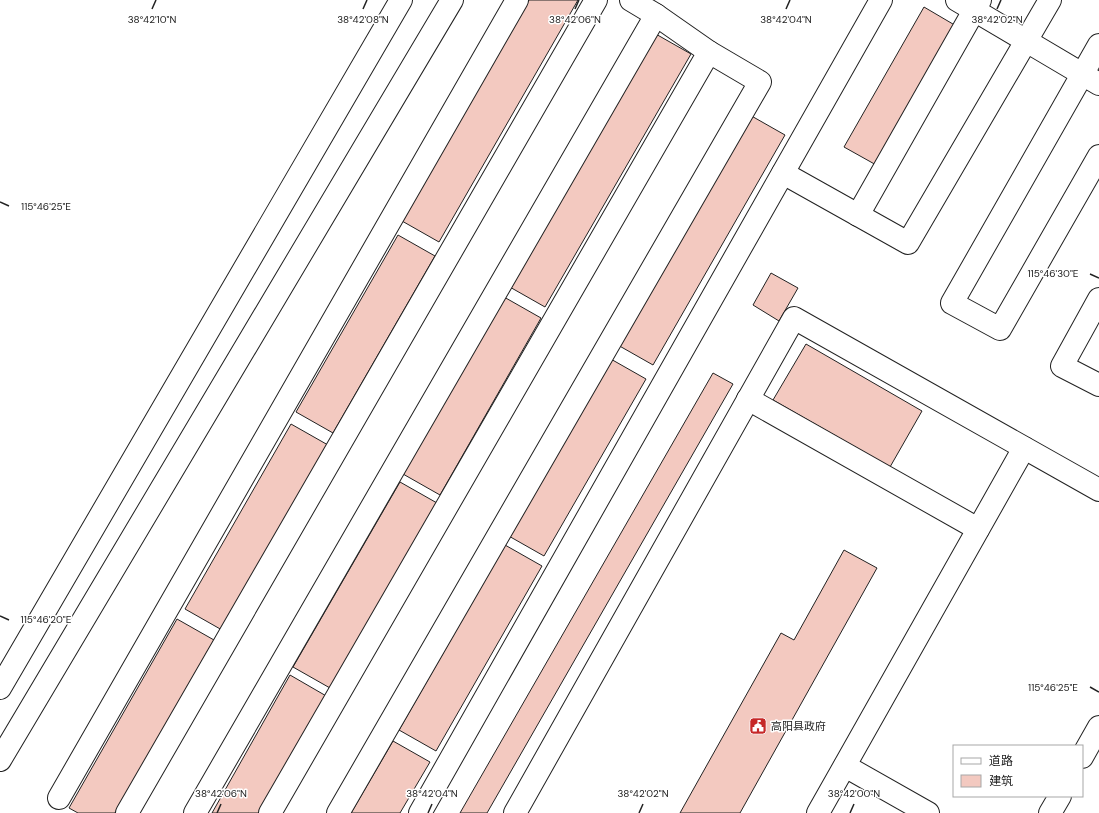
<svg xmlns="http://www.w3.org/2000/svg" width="1099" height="813" viewBox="0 0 1099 813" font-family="'DM Sans','Noto Sans SC',sans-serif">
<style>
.building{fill:#f3c9c0;stroke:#222}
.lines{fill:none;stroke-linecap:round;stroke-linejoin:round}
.minor-casing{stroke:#222;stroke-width:24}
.minor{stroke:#fff;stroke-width:22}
.ticks{fill:none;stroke:#222;stroke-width:1.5}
.labels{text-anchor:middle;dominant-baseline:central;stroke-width:3;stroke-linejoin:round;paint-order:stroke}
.poi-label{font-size:11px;fill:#222;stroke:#fff;text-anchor:start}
.ticks-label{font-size:10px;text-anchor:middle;fill:#222;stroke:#fff;stroke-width:3;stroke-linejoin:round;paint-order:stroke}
</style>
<rect width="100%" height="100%" fill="#fff"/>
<g class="building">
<polygon points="529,0 578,0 439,242 402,221"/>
<polygon points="924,7 958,27 878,166 844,147"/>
<polygon points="654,33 691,54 545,307 508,286"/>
<polygon points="748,114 785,135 653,365 616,344"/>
<polygon points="398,235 435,256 333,433 296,412"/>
<polygon points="771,273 798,288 779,321 753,305"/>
<polygon points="504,297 541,318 440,495 403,474"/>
<polygon points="806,344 922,411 890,467 773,400"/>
<polygon points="609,358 646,379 544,556 507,535"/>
<polygon points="713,373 733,384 487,813 460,813"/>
<polygon points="291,424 328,445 222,630 185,609"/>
<polygon points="400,482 437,503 330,688 293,667"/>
<polygon points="505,545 542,566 436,751 399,730"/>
<polygon points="844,550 877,568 740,813 680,813 781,633 794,640"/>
<polygon points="177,619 214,640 115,813 78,813 69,808"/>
<polygon points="290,675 328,697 261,813 212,813"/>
<polygon points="393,741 430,762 400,813 351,813"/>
</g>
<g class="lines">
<defs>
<g id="minor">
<polyline points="957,0 1099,84"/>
<polyline points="1099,45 952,303 1000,329 1099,156"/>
<polyline points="783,173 908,243 1050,0"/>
<polyline points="858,215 980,0"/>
<polyline points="1099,299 1062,366 1099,385"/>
<polyline points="748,399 978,529"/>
<polyline points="0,688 401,0"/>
<polyline points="1082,757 1099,727"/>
<polyline points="0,760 452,0"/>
<polyline points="845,766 928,813"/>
<polyline points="59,798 517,0"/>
<polyline points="127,813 596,0"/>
<polyline points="195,813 656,15 631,0"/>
<polyline points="270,813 709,52 656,15"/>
<polyline points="338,813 760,82 709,52"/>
<polyline points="420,813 881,0"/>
<polyline points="515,813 794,318 1099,490"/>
<polyline points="818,813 1024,448"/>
<polyline points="1050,813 1060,796"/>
</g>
</defs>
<use href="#minor" class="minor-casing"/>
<use href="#minor" class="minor"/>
</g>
<path class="ticks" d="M152 9 156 0M363 9 367 0M575 9 579 0M786 9 790 0M997 9 1001 0M0 202 9 206M1090 274 1099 278M0 616 9 620M1090 687 1099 692M217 813 221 804M428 813 432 804M639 813 643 804M850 813 854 804"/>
<defs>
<symbol id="civic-square" viewBox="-11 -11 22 22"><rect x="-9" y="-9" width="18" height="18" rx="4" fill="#c62828" stroke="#fff"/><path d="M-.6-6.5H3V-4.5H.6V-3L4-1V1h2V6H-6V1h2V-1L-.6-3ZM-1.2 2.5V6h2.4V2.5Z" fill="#fff"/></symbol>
</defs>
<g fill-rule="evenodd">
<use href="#civic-square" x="748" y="716" width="20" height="20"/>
</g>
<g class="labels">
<g class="poi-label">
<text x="771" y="726">高阳县政府</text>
</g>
</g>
<g class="ticks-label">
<text x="363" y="23">38°42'08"N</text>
<text x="575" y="23">38°42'06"N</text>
<text x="786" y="23">38°42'04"N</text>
<text x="997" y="23">38°42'02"N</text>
<text x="152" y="23">38°42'10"N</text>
<text x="46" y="210">115°46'25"E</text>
<text x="1053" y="277">115°46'30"E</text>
<text x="46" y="623">115°46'20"E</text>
<text x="1053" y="691">115°46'25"E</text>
<text x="221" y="797">38°42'06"N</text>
<text x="432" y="797">38°42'04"N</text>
<text x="643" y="797">38°42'02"N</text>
<text x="854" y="797">38°42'00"N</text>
</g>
<rect x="953" y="745" width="130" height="52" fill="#ffffff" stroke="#a7a7a7"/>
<rect x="961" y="758" width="20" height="6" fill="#ffffff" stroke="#a7a7a7"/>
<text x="989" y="765" font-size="12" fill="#222222">道路</text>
<rect x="961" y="775" width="20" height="12" fill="#f3c9c0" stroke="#a7a7a7"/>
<text x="989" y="785" font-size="12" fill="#222222">建筑</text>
</svg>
